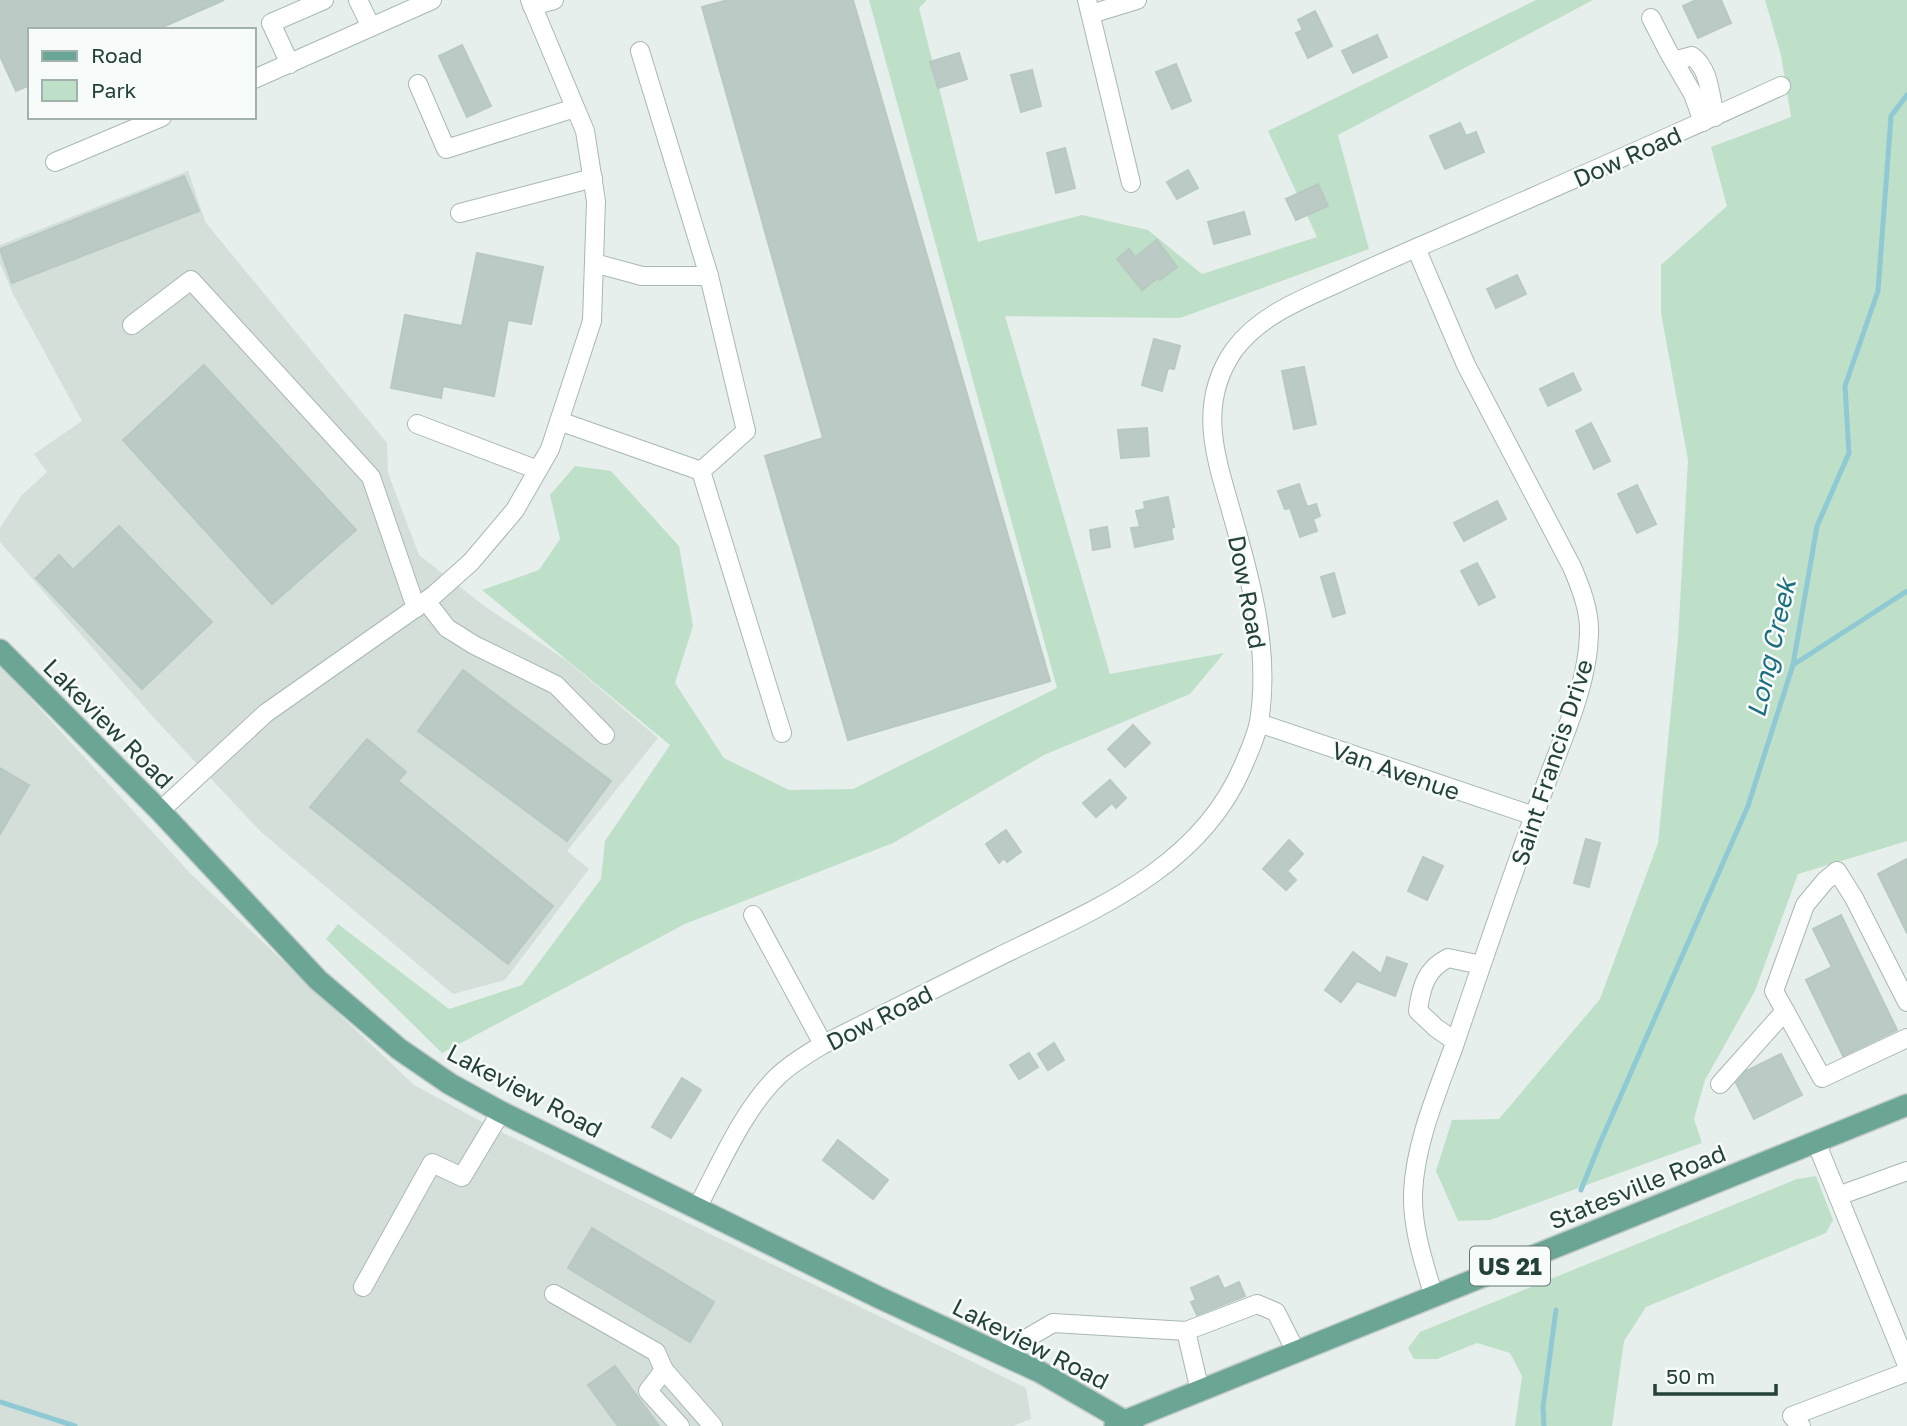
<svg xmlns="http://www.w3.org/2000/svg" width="1907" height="1426" viewBox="0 0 1907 1426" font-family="'Golos Text',sans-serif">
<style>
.built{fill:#d4dfda}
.green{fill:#bfe0c8}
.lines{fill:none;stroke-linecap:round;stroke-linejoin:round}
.stream{stroke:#8ec9d4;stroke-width:5}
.building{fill:#bbcac4;stroke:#b8c9c2;stroke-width:2}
.minor-casing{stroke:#a8b8b2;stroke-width:20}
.major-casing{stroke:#c2cac8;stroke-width:24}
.minor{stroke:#fff;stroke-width:18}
.major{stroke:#6aa596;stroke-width:21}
.labels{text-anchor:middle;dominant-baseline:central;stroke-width:5;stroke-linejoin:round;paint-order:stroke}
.shield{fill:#f7fbf9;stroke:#637a73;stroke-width:2}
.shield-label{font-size:23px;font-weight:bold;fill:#24423a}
.street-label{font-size:24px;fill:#24423a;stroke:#f7fbf9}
.water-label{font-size:26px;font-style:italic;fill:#1c6f80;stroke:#f7fbf9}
</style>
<rect width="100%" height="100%" fill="#e6efeb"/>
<g class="built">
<polygon points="188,171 206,223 387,443 388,473 419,555 487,608 566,660 658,738 567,851 589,869 505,980 453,994 261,832 153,717 0,542 0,528 21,496 47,472 34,454 82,421 13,294 0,263 0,245"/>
<polygon points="0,665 189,872 414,1085 495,1129 1026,1388 1031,1419 1013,1426 0,1426"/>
</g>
<g class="green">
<polygon points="869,0 927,0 919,8 978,242 1082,215 1148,230 1202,274 1317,237 1268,131 1536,0 1593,0 1338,135 1369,249 1180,318 1005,316 1110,674 1224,653 1190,694 1044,755 893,843 685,924 442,1053 326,939 338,924 449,1009 522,985 601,879 605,841 670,745 482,590 539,570 560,539 550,495 575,466 611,471 679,546 693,626 675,683 724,758 789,790 853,789 1057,688"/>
<polygon points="1765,0 1907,0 1907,841 1798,874 1755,991 1705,1080 1694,1119 1702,1143 1490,1220 1458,1221 1436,1171 1452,1120 1499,1119 1600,999 1658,843 1678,639 1688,460 1661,313 1661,265 1727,206 1711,147 1791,117 1781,55"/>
<polygon points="1816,1176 1833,1220 1826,1233 1646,1307 1624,1341 1612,1426 1515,1426 1522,1376 1510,1353 1477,1343 1437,1359 1414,1359 1408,1348 1420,1332 1797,1179"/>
</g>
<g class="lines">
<g class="stream">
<polyline points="1793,665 1907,591"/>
<polyline points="1581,1190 1600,1143 1748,806 1793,665 1817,526 1849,453 1845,386 1878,291 1891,116 1907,95"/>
<polyline points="0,1402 75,1426"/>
<polyline points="1544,1426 1543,1407 1556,1310"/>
</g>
</g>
<g class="building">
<polygon points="0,0 224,0 156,30 30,30 30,85 16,91 0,56"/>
<polygon points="728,0 853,0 1050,681 848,740 765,456 823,438 702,7"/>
<polygon points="1696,0 1721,0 1731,23 1698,38 1683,6"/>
<polygon points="1315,11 1332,46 1308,58 1296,33 1303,30 1298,20"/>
<polygon points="1377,35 1387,57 1353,73 1342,51"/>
<polygon points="462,45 491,106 467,117 439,56"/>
<polygon points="959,53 967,79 938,88 930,62"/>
<polygon points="1176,64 1191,101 1172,109 1156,72"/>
<polygon points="1032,70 1041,106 1021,112 1011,75"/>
<polygon points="1460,123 1466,136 1476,132 1484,152 1445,169 1430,136"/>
<polygon points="1065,148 1075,188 1056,193 1047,153"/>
<polygon points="1188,170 1198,188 1177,199 1167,182"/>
<polygon points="184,176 199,211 12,283 0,249"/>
<polygon points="1318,184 1328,206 1296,220 1286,199"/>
<polygon points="1244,212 1250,234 1214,244 1208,222"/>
<polygon points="1157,240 1177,267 1160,280 1158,278 1142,290 1117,259 1129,249 1135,257"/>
<polygon points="477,253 543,267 531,324 508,320 494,396 443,386 441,398 391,388 405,315 462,326"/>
<polygon points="1517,275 1526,294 1496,308 1487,289"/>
<polygon points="1154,339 1180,346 1174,369 1168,368 1162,391 1142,385"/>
<polygon points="204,365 356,530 272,604 123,440"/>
<polygon points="1304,367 1316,424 1294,429 1282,371"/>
<polygon points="1573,373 1581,390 1548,406 1540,389"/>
<polygon points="1591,423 1610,461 1594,469 1576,431"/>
<polygon points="1147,428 1149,456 1121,458 1118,430"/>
<polygon points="1299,484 1307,507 1316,504 1320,516 1313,519 1317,531 1300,537 1290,508 1285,509 1278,491"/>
<polygon points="1637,485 1656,524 1637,533 1618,494"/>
<polygon points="1168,497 1174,527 1171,528 1173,539 1135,547 1131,528 1140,527 1136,511 1145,509 1144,502"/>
<polygon points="1497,501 1506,519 1464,541 1454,523"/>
<polygon points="119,526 212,622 142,689 36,578 59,555 73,570"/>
<polygon points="1107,527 1110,547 1093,550 1090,530"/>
<polygon points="1477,563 1495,597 1479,605 1461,571"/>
<polygon points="1334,573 1345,613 1333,617 1321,577"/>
<polygon points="463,670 611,781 567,841 418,731"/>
<polygon points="1133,725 1150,743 1125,767 1108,749"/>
<polygon points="367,739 406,772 398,781 553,906 508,964 310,807"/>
<polygon points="0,768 29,785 0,834"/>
<polygon points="1110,780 1126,798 1116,808 1112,803 1096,817 1083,803"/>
<polygon points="1006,830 1021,852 1007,862 1004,858 999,863 986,844"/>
<polygon points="1586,839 1600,843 1589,887 1574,883"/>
<polygon points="1289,840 1303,854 1287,871 1296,880 1286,890 1263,869"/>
<polygon points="1423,857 1443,866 1427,900 1408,891"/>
<polygon points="1907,859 1907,933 1878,874"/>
<polygon points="1841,915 1897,1030 1843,1056 1806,980 1832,967 1813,929"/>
<polygon points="1353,952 1381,974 1387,957 1407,964 1395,996 1357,981 1341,1002 1325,990"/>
<polygon points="1054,1043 1064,1060 1048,1070 1038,1054"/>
<polygon points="1029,1053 1038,1067 1019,1079 1010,1065"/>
<polygon points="1781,1054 1802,1095 1754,1119 1736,1083 1746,1071"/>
<polygon points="682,1078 701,1090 671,1138 652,1127"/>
<polygon points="838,1140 888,1180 873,1199 823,1160"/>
<polygon points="592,1228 714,1302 690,1342 568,1268"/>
<polygon points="1218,1276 1224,1289 1239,1282 1245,1296 1197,1315 1191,1302 1196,1300 1191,1288"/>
<polygon points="615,1366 659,1426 618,1426 588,1385"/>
</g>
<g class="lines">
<defs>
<g id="minor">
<polyline points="358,0 371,27"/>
<polyline points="1087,0 1131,183"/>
<polyline points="532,6 554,0"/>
<polyline points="1091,14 1137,0"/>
<polyline points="1651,18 1669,53 1693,94 1703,122"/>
<polyline points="640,51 709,276 746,431 701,471 782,733"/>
<path d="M1674 61 1692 56C1710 69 1710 96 1715 117"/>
<polyline points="290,64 271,23 324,0"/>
<polyline points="254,79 432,0"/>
<polyline points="418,84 446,149 575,108"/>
<polyline points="55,162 162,117"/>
<polyline points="460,213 593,178"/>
<path d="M1416 248 1466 365 1572 567C1581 588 1590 611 1589 634 1588 683 1564 735 1547 781 1514 868 1484 957 1454 1046 1437 1093 1415 1143 1413 1193 1412 1229 1424 1263 1434 1297"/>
<polyline points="594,263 642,276 709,276"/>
<polyline points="132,325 191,280 371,477 416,608"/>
<polyline points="559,421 701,471"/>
<polyline points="417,424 538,470"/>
<polyline points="426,601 447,628 474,645 556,685 605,735"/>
<polyline points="1259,723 1534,816"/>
<polyline points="160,811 266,713 434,595 471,562 515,510 550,449 592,321 596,201 585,131 530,0"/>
<polyline points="753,915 823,1044"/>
<polyline points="1907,1002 1854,898 1837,871 1825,881 1805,905 1774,991 1822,1078 1907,1038"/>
<path d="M1455 1041 1436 1028 1418 1011C1421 987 1426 969 1448 958L1481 965"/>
<polyline points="1720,1084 1785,1011"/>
<polyline points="1816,1142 1907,1365"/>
<polyline points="1838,1196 1907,1171"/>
<path d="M697 1208C719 1167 743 1110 777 1077 790 1064 806 1055 822 1045 880 1016 938 987 996 958 1091 911 1199 870 1243 766 1249 752 1256 737 1259 722 1271 649 1250 577 1230 507 1214 452 1198 402 1234 350 1259 316 1300 300 1338 283 1382 262 1428 243 1474 223 1576 178 1679 133 1781 86"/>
<polyline points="363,1287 432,1163 462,1177 501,1112"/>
<polyline points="554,1294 656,1352 664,1370 713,1426"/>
<polyline points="1186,1331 1200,1391"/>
<polyline points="1000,1354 1053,1323 1186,1331 1257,1304 1276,1312 1296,1352"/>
<polyline points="664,1370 648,1391 680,1426"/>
<polyline points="1801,1426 1792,1416 1907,1372"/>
</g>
<g id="major">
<polyline points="0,650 160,811 318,980 399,1049 450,1084 501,1112 880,1298 1040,1372 1133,1426"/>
<polyline points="1115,1425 1907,1105"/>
</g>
</defs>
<use href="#minor" class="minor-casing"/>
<use href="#major" class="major-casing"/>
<use href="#minor" class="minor"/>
<use href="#major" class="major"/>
</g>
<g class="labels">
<rect class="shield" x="1470" y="1246.5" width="80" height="39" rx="5"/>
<g class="shield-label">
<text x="1510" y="1266">US 21</text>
</g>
<g class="street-label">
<text transform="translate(1627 156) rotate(-24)">Dow Road</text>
<text transform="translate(1248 592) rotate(79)">Dow Road</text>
<text transform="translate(109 723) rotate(45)">Lakeview Road</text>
<text transform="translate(1551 762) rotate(-72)">Saint Francis Drive</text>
<text transform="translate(1396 770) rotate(19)">Van Avenue</text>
<text transform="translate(879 1017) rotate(-27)">Dow Road</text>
<text transform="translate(525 1090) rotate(28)">Lakeview Road</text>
<text transform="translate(1637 1186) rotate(-22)">Statesville Road</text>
<text transform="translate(1031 1343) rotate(27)">Lakeview Road</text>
</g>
<g class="water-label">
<text transform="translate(1771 648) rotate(-77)">Long Creek</text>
</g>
</g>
<rect x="28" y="28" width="228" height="91" fill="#f7fbf9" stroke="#a3b1ad" stroke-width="2"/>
<rect x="42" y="51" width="35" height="10" fill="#6aa596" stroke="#a3b1ad" stroke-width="2"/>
<text x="91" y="63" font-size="21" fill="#24423a">Road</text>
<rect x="42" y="80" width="35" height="21" fill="#bfe0c8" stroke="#a3b1ad" stroke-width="2"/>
<text x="91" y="98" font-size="21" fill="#24423a">Park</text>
<path d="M1655 1384v10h121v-10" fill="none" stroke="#24423a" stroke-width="3.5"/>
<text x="1666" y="1384" font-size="21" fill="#24423a" stroke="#f7fbf9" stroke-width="5" paint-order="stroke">50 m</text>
</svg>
